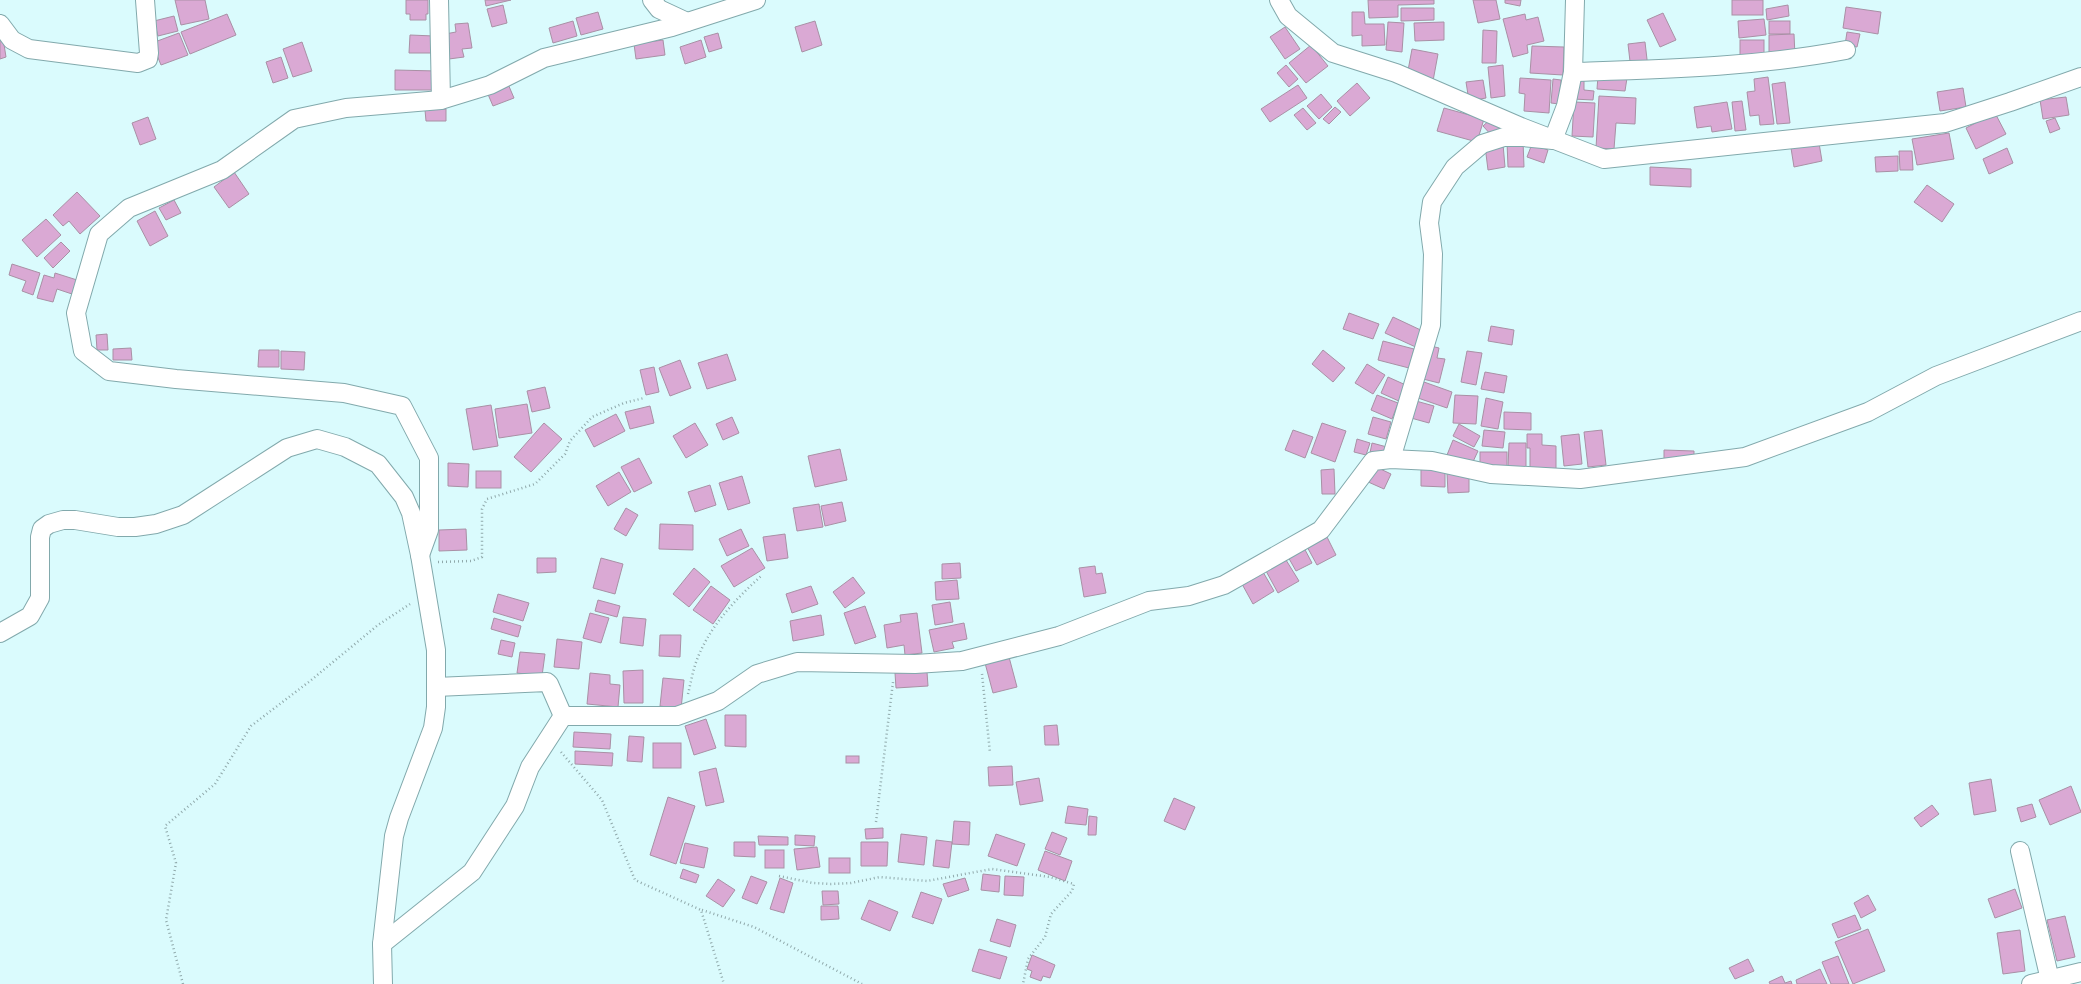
<svg xmlns="http://www.w3.org/2000/svg" width="2081" height="984" viewBox="0 0 2081 984" font-family="'PT Sans',sans-serif">
<style>
.building{fill:#daa9d4;stroke:#a990a5}
.lines{fill:none;stroke-linecap:round;stroke-linejoin:round}
.minor-casing{stroke:#82a9ac;stroke-width:20}
.path{stroke:#90a9ab;stroke-width:2.5;stroke-dasharray:1 3;stroke-linecap:butt}
.minor{stroke:#fff;stroke-width:18}
</style>
<rect width="100%" height="100%" fill="#dafbfd"/>
<g class="building">
<polygon points="175,0 205,0 209,19 181,25"/>
<polygon points="406,0 428,0 428,14 426,14 426,20 410,20 410,14 406,14"/>
<polygon points="485,0 511,0 486,6"/>
<polygon points="1368,0 1434,0 1434,4 1398,5 1398,17 1369,18"/>
<polygon points="1473,0 1496,0 1500,19 1478,23"/>
<polygon points="1505,0 1521,0 1520,6 1505,3"/>
<rect x="1732" y="0" width="31" height="15"/>
<polygon points="503,5 507,23 492,27 487,9"/>
<polygon points="1788,5 1789,16 1767,20 1766,9"/>
<polygon points="1846,7 1881,12 1878,34 1843,28"/>
<polygon points="1401,8 1434,8 1434,20 1401,21"/>
<polygon points="598,12 603,29 581,35 576,18"/>
<polygon points="1352,12 1364,12 1365,24 1384,24 1385,45 1362,46 1362,35 1352,36"/>
<polygon points="1663,13 1676,40 1660,47 1647,20"/>
<polygon points="227,14 236,35 190,54 181,32"/>
<polygon points="1525,14 1526,20 1538,17 1544,41 1527,45 1528,53 1513,57 1503,19"/>
<polygon points="174,16 178,31 158,36 154,21"/>
<polygon points="1764,19 1766,35 1739,38 1738,21"/>
<polygon points="573,21 577,36 553,43 549,28"/>
<polygon points="815,21 822,45 802,52 795,27"/>
<rect x="1769" y="21" width="21" height="13"/>
<polygon points="1388,22 1404,23 1402,52 1386,50"/>
<polygon points="1444,22 1444,40 1415,41 1414,23"/>
<polygon points="468,23 472,48 462,49 464,57 449,59 445,34 456,32 455,24"/>
<polygon points="1285,27 1300,49 1285,59 1270,37"/>
<polygon points="1483,30 1497,31 1496,63 1482,63"/>
<polygon points="1847,32 1860,34 1857,47 1845,45"/>
<polygon points="179,33 188,55 161,65 152,43"/>
<polygon points="718,33 722,48 709,52 704,37"/>
<polygon points="1794,34 1795,56 1769,57 1769,35"/>
<polygon points="410,35 434,36 434,53 409,53"/>
<polygon points="0,38 3,38 6,57 0,59"/>
<polygon points="663,40 665,55 636,59 634,44"/>
<polygon points="701,40 706,57 685,64 680,47"/>
<rect x="1740" y="40" width="24" height="17"/>
<polygon points="302,42 312,71 293,77 283,49"/>
<polygon points="1645,42 1648,68 1631,70 1628,44"/>
<polygon points="1311,45 1328,66 1306,83 1289,63"/>
<polygon points="1532,46 1564,47 1563,75 1530,73"/>
<polygon points="1412,49 1438,54 1433,81 1407,76"/>
<polygon points="281,57 288,78 273,83 266,62"/>
<polygon points="1286,65 1298,79 1289,87 1277,73"/>
<polygon points="1503,65 1505,96 1491,98 1488,67"/>
<polygon points="395,70 437,71 438,90 395,90"/>
<polygon points="1598,76 1627,78 1625,91 1597,89"/>
<polygon points="1768,77 1774,124 1760,125 1759,115 1750,116 1747,92 1755,91 1754,79"/>
<polygon points="1520,78 1551,80 1549,113 1524,111 1525,94 1519,93"/>
<polygon points="1553,79 1561,80 1559,104 1551,103"/>
<polygon points="1575,79 1584,80 1584,90 1594,91 1593,100 1573,99"/>
<polygon points="1483,80 1486,98 1469,101 1466,82"/>
<polygon points="1785,82 1790,123 1777,124 1772,84"/>
<polygon points="1357,83 1370,98 1350,116 1337,101"/>
<polygon points="508,84 514,98 493,106 487,92"/>
<polygon points="1298,85 1307,98 1270,122 1261,109"/>
<polygon points="1963,88 1966,107 1940,111 1937,92"/>
<polygon points="1321,94 1332,107 1319,119 1307,106"/>
<polygon points="1599,96 1636,98 1635,124 1616,123 1614,149 1596,148"/>
<polygon points="2066,97 2069,115 2043,119 2040,100"/>
<polygon points="1742,101 1746,130 1735,131 1732,102"/>
<polygon points="1574,102 1595,103 1593,137 1572,136"/>
<polygon points="1727,102 1732,129 1712,132 1711,126 1697,128 1694,107"/>
<polygon points="1335,107 1341,112 1329,124 1323,119"/>
<polygon points="1303,108 1316,123 1307,130 1294,115"/>
<polygon points="1444,108 1484,119 1477,142 1437,131"/>
<polygon points="446,109 446,121 426,121 425,110"/>
<polygon points="1995,113 2006,134 1976,149 1966,128"/>
<polygon points="148,117 156,139 140,145 132,123"/>
<polygon points="1493,117 1504,128 1493,137 1483,126"/>
<polygon points="2055,118 2060,129 2050,133 2046,121"/>
<polygon points="1949,133 1954,159 1917,165 1912,139"/>
<polygon points="1523,141 1524,167 1508,167 1507,142"/>
<polygon points="1819,143 1822,161 1794,167 1791,148"/>
<polygon points="1503,144 1505,167 1488,170 1485,146"/>
<polygon points="1532,144 1548,150 1544,163 1527,157"/>
<polygon points="2007,148 2013,163 1989,174 1983,159"/>
<polygon points="1899,151 1912,151 1913,170 1900,170"/>
<polygon points="1898,156 1898,171 1876,172 1875,157"/>
<polygon points="1650,167 1691,169 1691,187 1650,185"/>
<polygon points="234,172 249,194 229,208 214,187"/>
<polygon points="1927,185 1954,204 1942,222 1914,202"/>
<polygon points="77,192 100,216 80,234 69,221 63,226 53,215"/>
<polygon points="174,200 181,213 166,220 159,208"/>
<polygon points="155,211 168,236 150,246 137,221"/>
<polygon points="46,219 61,235 37,257 22,240"/>
<polygon points="61,242 70,251 53,268 44,258"/>
<polygon points="12,264 40,273 33,295 22,291 26,281 9,275"/>
<polygon points="55,273 77,280 72,294 57,289 53,302 37,298 44,275 54,278"/>
<polygon points="1349,313 1379,324 1373,339 1343,329"/>
<polygon points="1393,317 1427,333 1420,349 1385,333"/>
<polygon points="1491,326 1514,330 1512,345 1488,341"/>
<polygon points="107,334 108,350 97,350 96,335"/>
<polygon points="1383,341 1414,349 1409,368 1378,360"/>
<polygon points="1427,345 1439,348 1437,358 1445,359 1439,383 1419,378"/>
<polygon points="131,348 132,360 113,360 113,349"/>
<polygon points="259,350 279,350 279,367 258,367"/>
<polygon points="1323,350 1345,368 1333,382 1312,364"/>
<polygon points="281,351 305,352 304,370 281,369"/>
<polygon points="1467,351 1482,353 1476,385 1461,382"/>
<polygon points="727,354 736,380 707,389 698,363"/>
<polygon points="680,360 691,388 670,396 659,368"/>
<polygon points="1367,364 1385,375 1373,394 1355,383"/>
<polygon points="654,367 659,392 646,395 640,370"/>
<polygon points="1485,372 1507,376 1504,393 1481,389"/>
<polygon points="1388,377 1408,386 1401,402 1381,393"/>
<polygon points="1424,382 1452,392 1447,408 1418,398"/>
<polygon points="545,387 550,408 532,412 527,391"/>
<polygon points="1377,395 1398,403 1392,419 1371,410"/>
<polygon points="1455,395 1478,396 1476,424 1453,423"/>
<polygon points="1486,398 1503,402 1498,429 1481,426"/>
<polygon points="1416,401 1434,406 1429,423 1411,418"/>
<polygon points="527,404 532,433 499,438 495,409"/>
<polygon points="491,405 498,446 473,450 466,409"/>
<polygon points="650,406 654,423 630,429 625,412"/>
<polygon points="1504,412 1531,413 1531,430 1504,429"/>
<polygon points="616,414 625,431 594,447 585,430"/>
<polygon points="732,417 739,433 723,440 716,424"/>
<polygon points="1373,417 1391,422 1386,439 1368,434"/>
<polygon points="544,423 562,439 531,472 514,457"/>
<polygon points="695,423 708,445 686,458 673,436"/>
<polygon points="1322,423 1346,431 1335,462 1311,453"/>
<polygon points="1459,424 1480,436 1474,447 1453,436"/>
<polygon points="1293,430 1313,437 1305,458 1285,450"/>
<polygon points="1484,430 1505,432 1503,448 1482,446"/>
<polygon points="1602,430 1606,465 1588,467 1584,432"/>
<polygon points="1527,434 1542,434 1542,445 1556,446 1556,469 1530,469 1530,448 1527,448"/>
<polygon points="1579,434 1582,464 1564,466 1561,436"/>
<polygon points="1357,439 1370,443 1366,455 1354,452"/>
<polygon points="1453,440 1478,451 1471,466 1447,455"/>
<polygon points="1372,443 1387,447 1384,457 1370,453"/>
<polygon points="1509,443 1526,443 1526,467 1508,467"/>
<polygon points="840,449 847,480 815,487 808,456"/>
<polygon points="1664,450 1694,451 1694,461 1664,459"/>
<rect x="1480" y="452" width="27" height="17"/>
<polygon points="639,458 652,483 634,492 621,467"/>
<polygon points="448,463 469,464 468,487 448,486"/>
<polygon points="1374,466 1391,474 1384,489 1366,481"/>
<polygon points="1421,466 1445,466 1445,487 1421,486"/>
<polygon points="1334,469 1335,494 1322,494 1321,470"/>
<rect x="476" y="471" width="25" height="17"/>
<polygon points="619,472 631,492 608,506 596,486"/>
<polygon points="1469,472 1469,492 1448,493 1447,473"/>
<polygon points="742,476 750,503 728,510 719,483"/>
<polygon points="710,485 716,505 695,512 688,492"/>
<polygon points="842,502 846,521 825,526 821,506"/>
<polygon points="819,504 823,527 797,531 793,508"/>
<polygon points="626,508 638,515 626,536 614,529"/>
<polygon points="660,524 693,525 693,550 659,549"/>
<polygon points="466,529 467,550 439,551 439,530"/>
<polygon points="741,529 749,546 727,556 719,539"/>
<polygon points="1325,533 1336,555 1317,565 1305,543"/>
<polygon points="785,534 788,558 767,561 763,537"/>
<polygon points="1303,546 1312,563 1296,571 1287,555"/>
<polygon points="752,548 765,568 734,587 721,566"/>
<polygon points="537,558 556,558 556,572 537,573"/>
<polygon points="601,558 623,564 615,594 593,588"/>
<polygon points="1286,560 1299,581 1278,593 1266,571"/>
<polygon points="960,563 961,578 942,579 942,564"/>
<polygon points="1095,566 1096,574 1102,573 1106,593 1084,597 1079,568"/>
<polygon points="694,568 710,582 689,607 673,594"/>
<polygon points="1263,572 1274,591 1253,604 1242,584"/>
<polygon points="853,577 865,593 845,608 833,592"/>
<polygon points="957,580 959,599 936,600 935,582"/>
<polygon points="711,586 730,600 713,624 693,610"/>
<polygon points="811,586 818,604 792,613 786,594"/>
<polygon points="498,594 529,603 523,621 493,612"/>
<polygon points="598,600 620,606 617,617 595,611"/>
<polygon points="950,602 953,622 935,625 932,605"/>
<polygon points="865,606 876,637 855,644 844,613"/>
<polygon points="590,613 609,618 601,643 583,638"/>
<polygon points="917,613 922,653 905,655 904,645 887,648 884,625 901,622 900,615"/>
<polygon points="821,615 824,635 793,641 790,621"/>
<polygon points="623,617 646,619 643,646 620,643"/>
<polygon points="494,618 521,626 518,637 491,629"/>
<polygon points="964,623 967,639 952,642 954,648 934,652 929,630"/>
<polygon points="660,635 681,635 680,657 659,656"/>
<polygon points="557,639 582,642 579,669 554,667"/>
<polygon points="501,640 515,643 512,657 498,654"/>
<polygon points="520,652 545,654 542,676 517,673"/>
<polygon points="1009,657 1017,687 993,693 985,663"/>
<polygon points="643,670 643,703 624,703 623,671"/>
<polygon points="927,672 928,686 896,688 895,673"/>
<polygon points="590,673 610,675 610,684 620,685 618,707 587,704"/>
<polygon points="663,678 684,680 681,709 660,706"/>
<polygon points="725,715 746,715 746,747 725,746"/>
<polygon points="706,719 716,748 694,755 685,726"/>
<polygon points="1057,725 1059,745 1045,745 1044,726"/>
<polygon points="574,732 611,734 610,749 573,747"/>
<polygon points="629,736 644,737 642,762 627,761"/>
<rect x="653" y="743" width="28" height="25"/>
<polygon points="575,751 613,753 612,766 575,764"/>
<rect x="846" y="756" width="13" height="7"/>
<polygon points="1012,766 1013,785 989,786 988,767"/>
<polygon points="716,768 724,802 706,806 699,772"/>
<polygon points="1039,778 1043,801 1020,805 1016,782"/>
<polygon points="1991,779 1996,811 1974,815 1969,783"/>
<polygon points="2071,786 2081,812 2050,825 2039,800"/>
<polygon points="668,797 695,806 676,864 650,855"/>
<polygon points="1174,798 1195,807 1185,830 1164,821"/>
<polygon points="2032,804 2036,817 2021,822 2017,808"/>
<polygon points="1932,805 1939,814 1921,827 1914,818"/>
<polygon points="1068,806 1088,809 1086,825 1065,823"/>
<polygon points="1089,816 1097,817 1096,835 1088,835"/>
<polygon points="954,821 970,822 969,845 952,844"/>
<polygon points="883,828 883,838 866,839 865,829"/>
<polygon points="1052,832 1067,838 1060,855 1045,849"/>
<polygon points="901,834 927,837 924,865 898,862"/>
<polygon points="996,834 1025,844 1017,866 988,856"/>
<polygon points="795,835 815,836 814,846 795,845"/>
<polygon points="758,836 788,837 788,845 759,845"/>
<polygon points="936,840 952,842 949,868 933,866"/>
<polygon points="734,842 755,842 755,857 734,856"/>
<polygon points="861,842 888,842 887,866 861,866"/>
<polygon points="685,843 708,848 704,868 680,863"/>
<polygon points="817,847 820,867 797,870 794,849"/>
<rect x="765" y="850" width="19" height="18"/>
<polygon points="1045,851 1072,861 1065,881 1038,870"/>
<rect x="829" y="858" width="21" height="15"/>
<polygon points="683,869 699,875 696,883 680,878"/>
<polygon points="983,874 1000,876 999,892 981,890"/>
<polygon points="751,876 767,882 757,904 742,898"/>
<polygon points="1005,876 1024,877 1023,896 1004,895"/>
<polygon points="780,878 793,883 784,913 770,909"/>
<polygon points="965,878 969,890 948,897 943,884"/>
<polygon points="718,879 735,890 723,907 706,896"/>
<polygon points="2015,889 2022,908 1995,918 1988,899"/>
<polygon points="822,891 838,891 839,904 823,905"/>
<polygon points="921,892 942,899 933,924 912,917"/>
<polygon points="1868,895 1876,910 1861,918 1854,903"/>
<polygon points="869,900 898,912 890,931 861,919"/>
<polygon points="821,906 838,906 839,919 821,920"/>
<polygon points="1855,915 1861,929 1838,938 1832,924"/>
<polygon points="2065,916 2075,957 2057,961 2047,920"/>
<polygon points="997,919 1016,925 1010,947 990,941"/>
<polygon points="1868,929 1885,971 1853,984 1835,942"/>
<polygon points="2020,930 2025,971 2003,974 1997,933"/>
<polygon points="979,949 1007,957 1000,979 972,971"/>
<polygon points="1032,955 1055,965 1050,978 1043,976 1041,981 1030,977 1032,971 1027,969"/>
<polygon points="1838,956 1849,984 1831,984 1822,962"/>
<polygon points="1748,959 1754,971 1735,979 1729,968"/>
<polygon points="1820,969 1827,984 1797,984 1796,980"/>
<polygon points="1782,976 1785,983 1791,981 1792,984 1770,984 1769,982"/>
</g>
<g class="lines">
<defs>
<g id="minor">
<polyline points="439,0 441,100"/>
<polyline points="652,0 659,9 687,22"/>
<polyline points="1279,0 1288,16 1333,53 1396,73 1521,127 1604,159 1945,123 2010,102 2081,77"/>
<polyline points="0,24 12,40 29,49 138,63 148,59 149,53 145,0"/>
<path d="M1573 72C1665 69 1756 67 1846 50"/>
<polyline points="1391,459 1431,325 1433,254 1429,223 1432,202 1455,167 1482,144 1504,137 1523,137 1553,140 1566,106 1573,72 1575,0"/>
<polyline points="420,555 429,530 429,458 402,406 344,393 176,379 109,371 83,351 76,313 99,234 129,208 222,170 294,119 346,108 441,100 490,85 544,58 672,27 756,0"/>
<polyline points="0,633 30,616 40,598 40,537 42,529 49,524 63,520 75,520 118,527 135,527 156,524 183,515 287,448 317,439 345,447 378,464 404,497 411,513 420,555 436,650 436,707 433,728 399,818 394,836 382,944 383,984"/>
<polyline points="436,687 547,682 549,684 563,716"/>
<polyline points="2020,851 2050,980"/>
<polyline points="382,944 472,872 515,806 530,767 563,716 677,716 718,701 757,674 797,662 915,664 962,661 1059,636 1149,601 1189,596 1224,585 1321,530 1373,461 1391,459 1432,461 1491,474 1580,479 1745,457 1868,412 1936,376 2081,321"/>
<polyline points="2031,984 2081,972"/>
</g>
</defs>
<use href="#minor" class="minor-casing"/>
<g class="path">
<polyline points="438,562 471,561 482,557 482,509 487,499 535,484 565,454 570,441 592,417 624,403 644,398"/>
<polyline points="982,674 990,753"/>
<path d="M688 694C691 682 693 669 698 657 711 625 735 600 761 576"/>
<polyline points="561,752 602,800 635,880 701,910 724,984"/>
<polyline points="876,822 893,682"/>
<polyline points="779,876 813,883 831,884 851,883 880,877 927,881 992,869 1050,877 1074,884 1072,891 1051,914 1045,937 1028,959 1023,984"/>
<polyline points="702,910 754,927 862,984"/>
<polyline points="183,984 166,920 176,863 165,826 215,784 251,726 310,681 378,625 410,604"/>
</g>
<use href="#minor" class="minor"/>
</g>
</svg>
